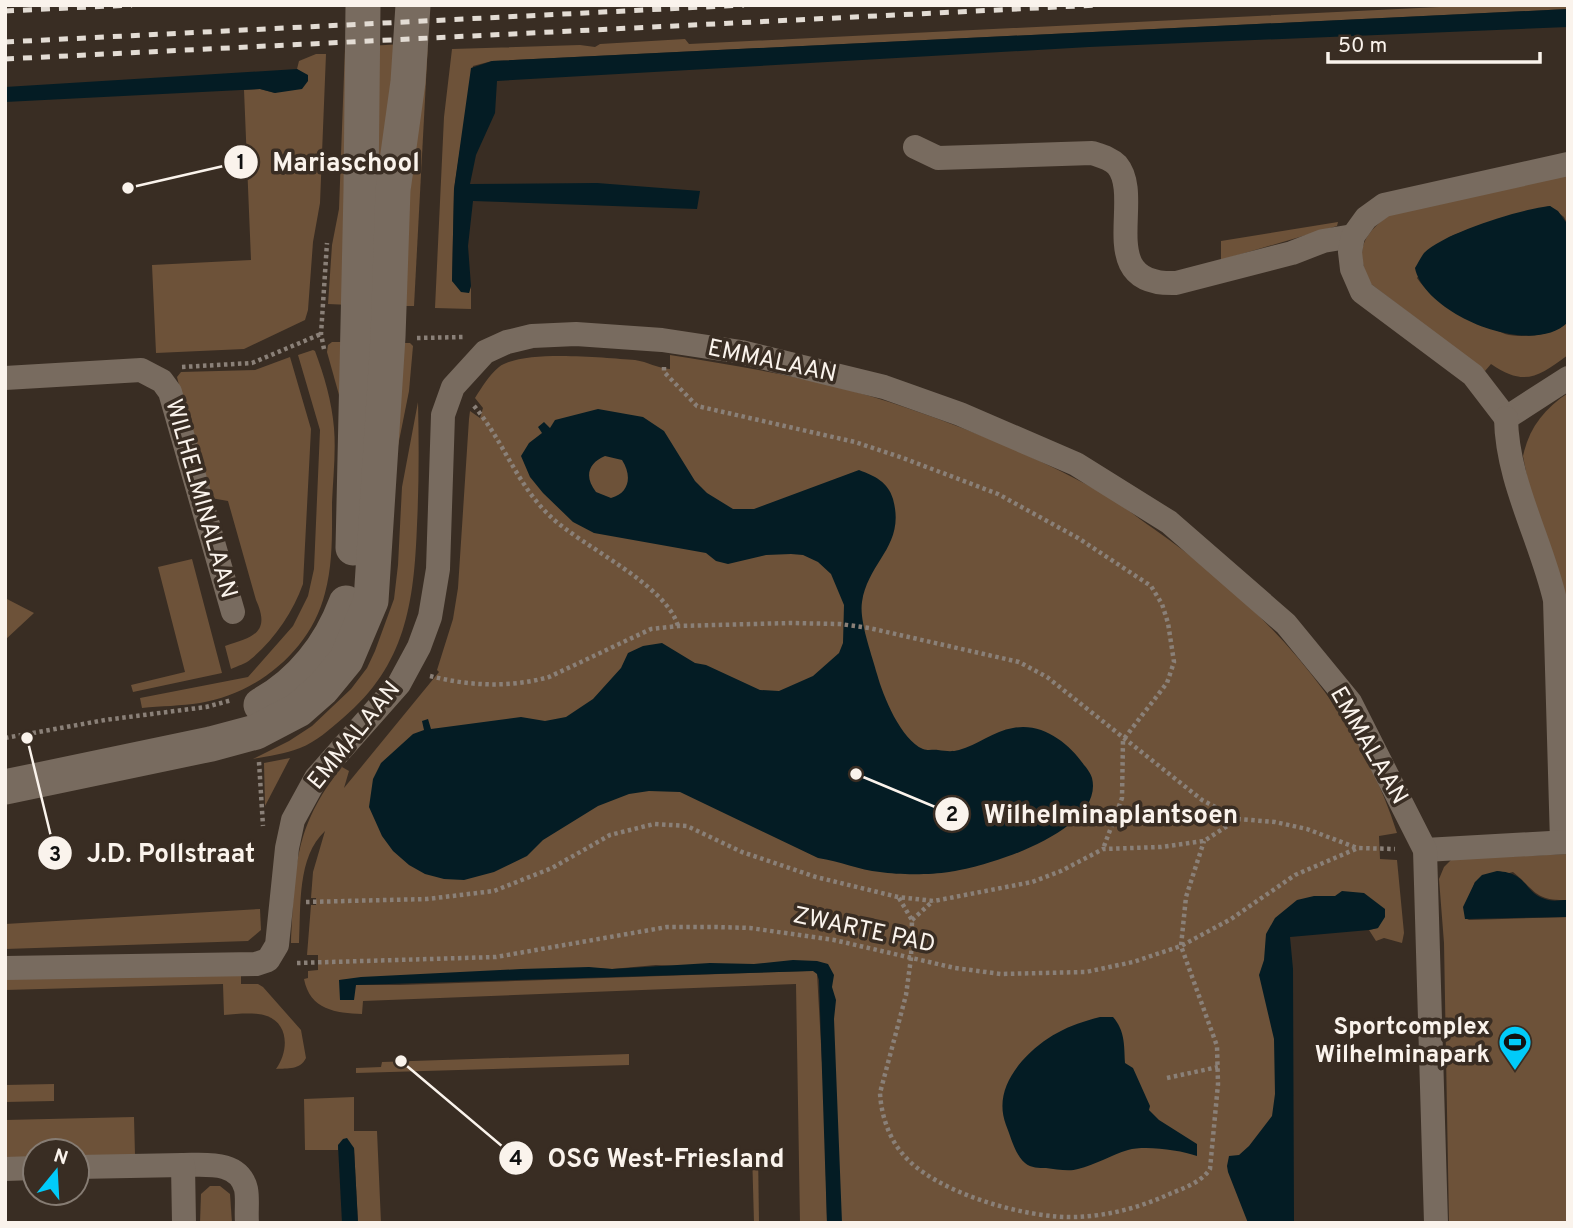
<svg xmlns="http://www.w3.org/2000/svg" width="1573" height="1228" viewBox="0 0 1573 1228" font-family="Overpass,sans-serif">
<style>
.green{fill:#6d5239;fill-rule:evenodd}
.water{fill:#041c24;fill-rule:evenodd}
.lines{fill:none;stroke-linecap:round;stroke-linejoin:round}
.path{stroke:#8a8078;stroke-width:4.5;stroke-dasharray:3.5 3.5;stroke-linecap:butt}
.street{stroke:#786b5f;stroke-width:24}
.secondary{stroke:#786b5f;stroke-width:35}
.rail{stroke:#e3dcd4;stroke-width:5;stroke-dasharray:9 9;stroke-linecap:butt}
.labels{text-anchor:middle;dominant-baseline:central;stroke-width:7;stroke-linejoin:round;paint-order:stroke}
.street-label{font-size:24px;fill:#faf3ec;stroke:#392d23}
.poi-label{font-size:24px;font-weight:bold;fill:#faf3ec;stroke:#392d23;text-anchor:end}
.leader{fill:none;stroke:#faf3ec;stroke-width:2.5}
.callout-dot{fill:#faf3ec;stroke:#392d23;stroke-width:2.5}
.mark-label{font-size:21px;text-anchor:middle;font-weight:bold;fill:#111}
.callout-label{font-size:26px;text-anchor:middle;font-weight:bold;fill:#faf3ec;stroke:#392d23;stroke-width:7;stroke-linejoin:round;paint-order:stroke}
</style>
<rect width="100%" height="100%" fill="#392d23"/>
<g class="green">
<polygon points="1480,5 1568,5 1568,9 492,61 473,66 454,189 452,281 469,293 471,286 471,309 435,308 444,117 452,49 580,45 595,47 600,44 685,39 689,44"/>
<polygon points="428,43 414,306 396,306"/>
<polygon points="402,44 397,106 369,200 369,46"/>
<polygon points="345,47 350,305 328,304 332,245 339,209"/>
<polygon points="316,54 326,54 320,203 313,242 308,310 305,320 244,349 156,353 152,265 251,260 244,90 260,89 275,93 308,76 297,69 299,61"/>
<path d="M1568 175V225L1564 217 1550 206 1472 228 1449 237 1417 278C1433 301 1456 310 1480 322 1488 325 1497 331 1505 334 1523 339 1555 335 1568 322V355C1538 377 1525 387 1491 364L1485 371 1371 284C1353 250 1363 234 1392 213Z"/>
<polygon points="1338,222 1337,226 1221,260 1221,241"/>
<polygon points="332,342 347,342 341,402 327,352 328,345"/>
<polygon points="394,343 410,343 413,346 409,391 396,456"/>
<path d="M313 350 315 351C324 375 332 402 334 428 336 453 333 478 332 503 332 533 333 564 325 593 311 650 257 694 200 703 181 706 161 706 142 708L140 698 248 677 293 626 308 596 314 569 320 430 298 355Z"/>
<path d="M670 355C750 368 831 381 907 408 975 431 1044 460 1106 495 1122 505 1138 518 1154 529 1261 604 1357 705 1397 833L1379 836 1380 859 1397 860 1404 933 1402 943 1384 938 1376 941 1369 930 1378 928 1287 925 1276 1223H838L825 972 817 973 824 1098 827 1223H800L796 984 363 1001 362 1014C336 1013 310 1010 304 979L308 978V971L318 970V955H307L311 905H316V898H311L313 872 325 831C297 857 301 906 299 943H291C295 870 293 827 342 767L349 771 344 788 439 672 437 670 453 619 458 588 469 419 470 411 480 418 483 408 475 398C482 387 489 375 499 367 523 349 604 358 635 360 648 362 657 368 670 369ZM656 965 807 971 399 985H356L340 980 593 968 612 969Z"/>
<path d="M290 357 311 429 303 584C293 612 274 640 251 659 246 664 237 666 231 669L225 646C253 637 271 633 256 600L228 501 211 498 206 494 177 377 181 372 255 370Z"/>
<path d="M1568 393V693L1523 456C1529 428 1544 409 1568 393Z"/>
<path d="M418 402C419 444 419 484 417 525 414 603 406 665 343 718 330 729 316 742 300 748 285 754 268 756 253 759L289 741 312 726 351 689 367 668 375 651 394 599 398 565 402 487Z"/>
<polygon points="192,559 222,673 133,692 131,685 185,672 158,567"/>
<polygon points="5,598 34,613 5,640"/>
<polygon points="290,758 265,806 264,763"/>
<path d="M1568 854V900C1535 901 1536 891 1513 872L1475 882 1466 905 1465 918 1469 920 1568 917V1223H1449L1444 943 1439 879 1444 867 1452 859Z"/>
<polygon points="260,909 261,930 248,941 5,949 5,924"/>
<path d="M241 975V984H258L263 987 301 1030 306 1058C300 1070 288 1068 276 1069 291 1048 288 1017 258 1014 247 1013 235 1014 224 1015L223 984 5 990V978Z"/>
<polygon points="629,1054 629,1065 356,1073 356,1068 381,1067 382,1062"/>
<polygon points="54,1084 54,1101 5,1102 5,1085"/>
<polygon points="354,1097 354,1131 377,1131 381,1223 358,1223 354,1148 338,1145 338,1150 305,1150 304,1099"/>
<polygon points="134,1117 135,1155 77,1156 77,1151 35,1151 35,1157 5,1158 5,1120"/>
<polygon points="752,1151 758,1151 759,1223 754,1223"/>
<polygon points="210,1186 220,1186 230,1194 232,1223 200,1223 201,1194"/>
</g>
<g class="water">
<polygon points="1568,9 1568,27 1089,47 497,81 495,113 476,155 470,184 597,183 700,191 697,209 473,201 468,246 471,286 469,293 461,292 452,281 454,189 471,68 492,61"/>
<polygon points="297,69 308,75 308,81 302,89 275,93 260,89 5,102 5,87"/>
<path d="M1550 206 1558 211 1568 225V322C1532 359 1424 314 1415 268 1418 263 1421 257 1424 253 1444 233 1521 209 1550 206Z"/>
<path d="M598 409 643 417 664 431 695 481 707 493 733 509H754L859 470C875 476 888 482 893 499 906 546 868 561 862 602 859 621 872 655 877 674 883 696 901 740 923 749 929 751 933 749 938 750 946 751 951 752 959 750 977 745 994 731 1013 728 1042 722 1069 743 1084 765 1087 768 1091 774 1092 778 1105 831 987 867 949 872 930 875 899 875 880 872 859 870 840 861 818 858L680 792 649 791 629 794 598 806 543 840 527 856 494 872 464 880 444 879 425 874 409 865 393 851 382 836 369 807 373 779 381 763 413 734 424 730 422 721 428 719 431 729 521 717 545 721 566 717 593 699 621 668 628 653 643 646 662 643 695 663 706 665 760 690 779 691 813 676 839 653 843 643 844 605 831 574 818 562 803 555 791 554 766 555 728 564 716 561 706 553 594 533 573 522 543 493 530 477 521 456 529 443 542 433 538 427 544 422 550 428 555 420ZM605 456 622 460C632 475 630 493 611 498L596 492C584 477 588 463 605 456Z"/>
<path d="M1497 871C1529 873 1523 892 1545 899 1552 902 1560 900 1568 900V917L1465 919 1463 907 1475 882 1482 875Z"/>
<polygon points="1342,891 1364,893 1385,909 1385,917 1378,928 1369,930 1290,937 1293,969 1294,1223 1248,1223 1228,1172 1227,1166 1229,1156 1239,1155 1249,1146 1272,1116 1275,1094 1274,1039 1259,975 1264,960 1266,934 1275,918 1297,900 1314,896 1335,896"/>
<polygon points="793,960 817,961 828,964 834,975 832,987 836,1000 834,1019 842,1223 827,1223 819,980 817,974 813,971 356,985 354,1000 340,1000 339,980 361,977 521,969 589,967 612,969 710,963 754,964"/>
<path d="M1100 1017H1113C1125 1031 1124 1044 1125 1063L1133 1068 1150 1106 1149 1110 1159 1120 1197 1144V1156C1180 1150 1145 1145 1128 1150 1111 1155 1095 1165 1078 1169 1069 1172 1056 1169 1046 1168 1039 1168 1031 1168 1025 1163 1015 1155 1011 1137 1006 1125 997 1101 1006 1080 1022 1061 1045 1036 1068 1025 1100 1017Z"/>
<polygon points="347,1138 354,1148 358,1223 342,1223 338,1145 343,1139"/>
</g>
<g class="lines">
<g class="path">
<polyline points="417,338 464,337"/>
<polyline points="324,349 321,334 327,243"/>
<polyline points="182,367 252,363 321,334"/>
<polyline points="664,367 664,372 697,406 855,442 903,458 998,494 1078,538 1151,586 1162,604 1168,623 1174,662 1167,683 1123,740 1122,798 1103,849"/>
<path d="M474 406C503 440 517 485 550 516 582 547 666 584 678 626"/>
<path d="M430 676C469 686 510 688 549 677L651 629 678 626 791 623 840 624 869 628 1019 662 1047 677 1202 800 1238 819 1275 822 1307 829 1357 848"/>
<polyline points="5,738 105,720 206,707 232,700"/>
<polyline points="259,762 263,826"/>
<path d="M899 898 912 920 911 958 906 995 880 1093C881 1113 888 1136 901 1152 933 1193 1027 1219 1077 1217 1106 1216 1138 1208 1165 1196 1180 1189 1200 1184 1210 1169L1218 1084 1217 1046 1181 946 1186 897 1204 841"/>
<polyline points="306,902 427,899 494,891 552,868 610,835 654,824 687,826 742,852 816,877 898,897 934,901 1032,882 1061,871 1103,849 1161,847 1204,841 1238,819"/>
<polyline points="912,920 933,901"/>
<polyline points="297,963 496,957 667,927 717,927 750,928 834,940 955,968 1001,974 1086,972 1133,962 1181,946 1231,919 1295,875 1358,848 1395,849"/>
<polyline points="1167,1078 1218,1067"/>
</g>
<g class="street">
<path d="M915 147 938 158 1092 153C1101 156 1110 158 1117 165 1145 198 1092 286 1176 283L1292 253 1323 241 1353 236"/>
<polyline points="1568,164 1384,205 1366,218 1353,236 1350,252 1352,269 1362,292 1473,375 1506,418 1568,378"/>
<polyline points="5,378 141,370 162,381 170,392 233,612"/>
<path d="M1506 418C1507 482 1541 539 1555 600L1562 842"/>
<polyline points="1425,850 1568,842"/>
<polyline points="5,968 256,964 268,960 277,945 287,848 293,820 316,778 399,684 419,647 430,617 438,569 443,415 453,387 485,352 507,342 532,336 576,334 662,340 741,352 884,387 960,414 1076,464 1169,522 1286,624 1350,702 1425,850 1436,1223"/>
<path d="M183 1165C205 1165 239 1160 246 1189 248 1199 246 1212 247 1223"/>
<polyline points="77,1167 183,1165 184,1223"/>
<polyline points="5,1169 35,1168"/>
</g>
<g class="secondary">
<polyline points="353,548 361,190 363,5"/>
<path d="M261 705C301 683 330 646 346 603"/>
<polyline points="5,787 211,744 256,732 298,710 323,688 346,660 371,601 388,337 393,190 408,82 413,5"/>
</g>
<g class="rail">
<polyline points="5,11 132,5"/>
<polyline points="5,42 744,5"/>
<polyline points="5,59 1098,5"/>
</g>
</g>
<defs>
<symbol id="stadium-pin" viewBox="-11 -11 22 30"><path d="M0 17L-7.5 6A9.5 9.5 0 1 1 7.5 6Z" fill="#01cbf9" stroke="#392d23"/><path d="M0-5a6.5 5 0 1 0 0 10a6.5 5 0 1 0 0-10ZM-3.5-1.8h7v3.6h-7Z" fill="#111"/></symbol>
</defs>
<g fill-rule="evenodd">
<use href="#stadium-pin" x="1496" y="1023" width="38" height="52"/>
</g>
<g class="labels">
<g class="street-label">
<text transform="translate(772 362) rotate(12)">EMMALAAN</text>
<text transform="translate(200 499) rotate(74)">WILHELMINALAAN</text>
<text transform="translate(355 736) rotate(-51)">EMMALAAN</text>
<text transform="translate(1368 746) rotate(60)">EMMALAAN</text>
<text transform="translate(864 931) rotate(12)">ZWARTE PAD</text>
</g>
<g class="poi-label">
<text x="1490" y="1028">Sportcomplex<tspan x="1490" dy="28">Wilhelminapark</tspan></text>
</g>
</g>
<path class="leader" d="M128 188L241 162M856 774L952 814M27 738L55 853M401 1061L516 1158"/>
<g class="callout-dot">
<circle cx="128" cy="188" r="7"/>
<circle cx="856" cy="774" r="7"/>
<circle cx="27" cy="738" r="7"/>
<circle cx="401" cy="1061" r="7"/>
<circle cx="241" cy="162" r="18"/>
<circle cx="952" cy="814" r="18"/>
<circle cx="55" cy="853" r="18"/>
<circle cx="516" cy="1158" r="18"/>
</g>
<g class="mark-label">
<text x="241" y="169">1</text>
<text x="952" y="821">2</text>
<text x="55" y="861">3</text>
<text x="516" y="1165">4</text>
</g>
<g class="callout-label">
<text x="346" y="171">Mariaschool</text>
<text x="1111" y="823">Wilhelminaplantsoen</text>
<text x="171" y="862">J.D. Pollstraat</text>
<text x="666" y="1167">OSG West-Friesland</text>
</g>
<rect width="1573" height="1228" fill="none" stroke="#faf3ec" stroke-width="14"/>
<g transform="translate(56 1172) rotate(18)"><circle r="33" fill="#392d23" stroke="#867c73" stroke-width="2"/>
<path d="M0-5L12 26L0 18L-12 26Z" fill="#01cbf9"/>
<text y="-10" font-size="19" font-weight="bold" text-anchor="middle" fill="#faf3ec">N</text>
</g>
<path d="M1328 52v10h212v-10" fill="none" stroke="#faf3ec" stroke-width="3.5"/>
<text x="1338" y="52" font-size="21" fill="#faf3ec" stroke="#392d23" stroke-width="5" paint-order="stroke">50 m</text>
</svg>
